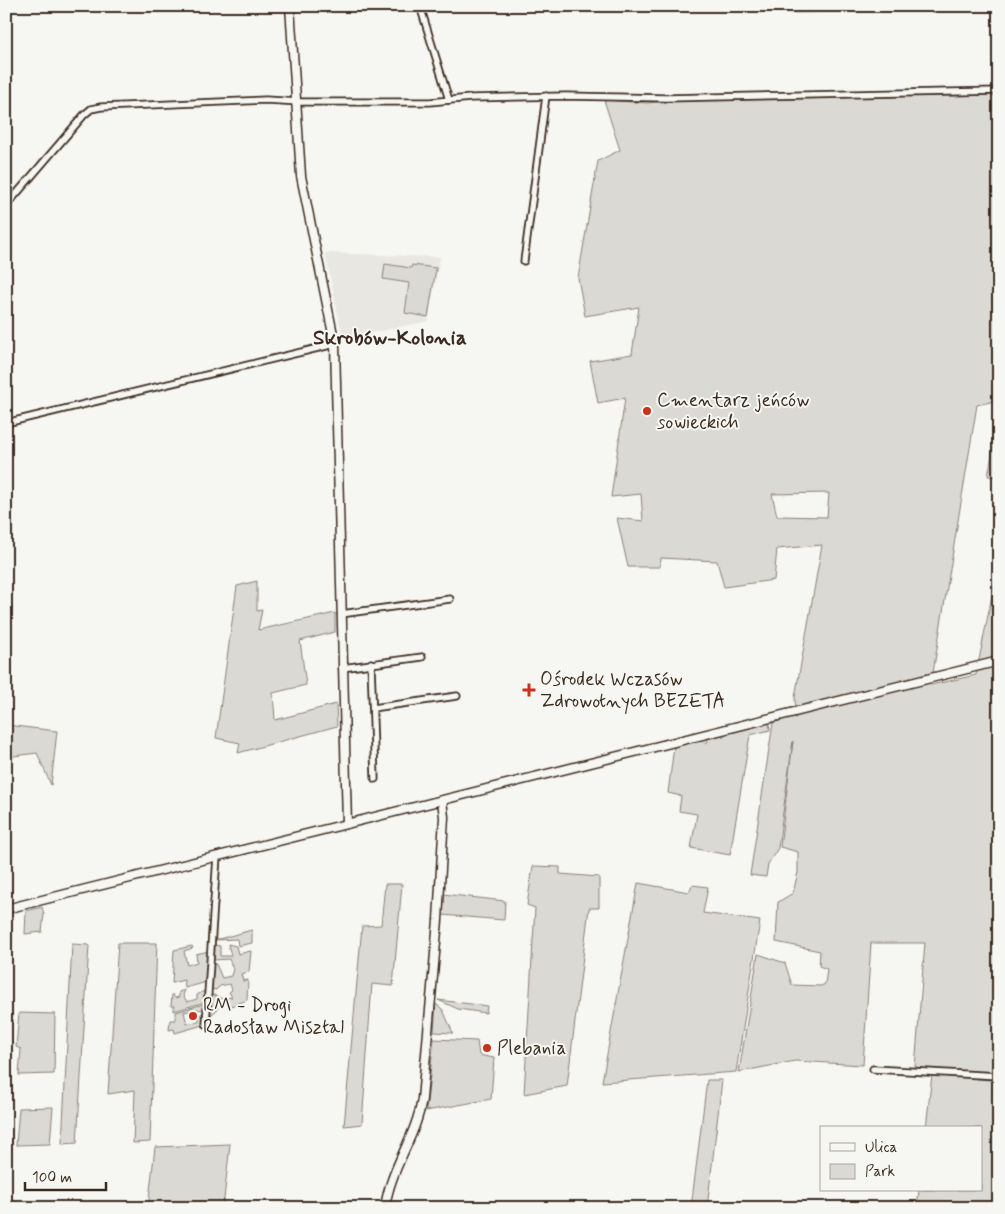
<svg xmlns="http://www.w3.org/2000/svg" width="1005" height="1214" viewBox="0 0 1005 1214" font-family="Mynerve,sans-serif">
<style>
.built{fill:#e8e7e2}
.green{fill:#dad9d3;stroke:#8a8278;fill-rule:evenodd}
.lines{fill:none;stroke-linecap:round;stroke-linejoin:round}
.street-casing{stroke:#3b2a1e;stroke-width:9}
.secondary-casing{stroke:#3b2a1e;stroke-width:11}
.street{stroke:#f6f6f2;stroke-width:5.5}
.secondary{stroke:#f6f6f2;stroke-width:8}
.poi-dot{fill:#c8321e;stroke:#f6f6f2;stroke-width:2}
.labels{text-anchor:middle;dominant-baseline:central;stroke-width:4;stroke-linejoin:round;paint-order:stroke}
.poi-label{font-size:19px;fill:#3b2a1e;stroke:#f6f6f2;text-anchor:start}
.quarter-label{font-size:21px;font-weight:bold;fill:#3b2a1e;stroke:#f6f6f2}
</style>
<rect width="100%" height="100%" fill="#f6f6f2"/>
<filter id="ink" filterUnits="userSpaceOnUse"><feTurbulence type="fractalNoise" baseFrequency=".02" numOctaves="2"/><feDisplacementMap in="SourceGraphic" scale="10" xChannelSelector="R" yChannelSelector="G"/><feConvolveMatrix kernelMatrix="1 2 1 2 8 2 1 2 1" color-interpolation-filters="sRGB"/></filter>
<g filter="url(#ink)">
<polygon class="built" points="325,253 440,257 428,321 343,339"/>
<g class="green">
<polygon points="789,6 999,6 999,9 789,13"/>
<path d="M999 95V400L977 405 931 685 976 675 999 560V1078L915 1067 925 943H871L863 1065 795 1061 739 1072 758 954 785 963 792 985 821 986 825 984 827 969 819 966 820 951 776 942 778 902 793 893 798 872V852L780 847 793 741 778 848 768 864 766 877 750 875 773 723 791 716 796 718 795 697 822 545 777 549 774 580 724 587 717 561 661 558 660 567H628L617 518 643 521 641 494 611 497 625 398 598 403 590 361 632 354 639 307 585 316 578 278 598 161 620 150 604 100 647 103 677 100ZM829 493 827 517 777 516 772 494Z"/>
<polygon points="385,264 411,268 412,265 436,268 428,317 405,313 409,283 383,279"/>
<polygon points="999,416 999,477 988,476"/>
<polygon points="257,581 257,611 262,610 258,630 335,613 335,632 300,641 306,685 273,693 275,720 336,704 337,726 238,753 240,743 216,738 237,586"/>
<polygon points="769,722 770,730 750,735 730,855 691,848 697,814 679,811 681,796 668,793 674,746 706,738 705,743 707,743 708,738 723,734 723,738 726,733"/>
<polygon points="6,725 57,731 51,785 37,753 6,757"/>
<polygon points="533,866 560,867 560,874 599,877 599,908 589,908 567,1086 524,1094 535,908 527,905"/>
<polygon points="638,883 689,892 692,885 708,887 703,913 760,921 736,1072 602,1082"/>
<polygon points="385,884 402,884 393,986 372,984 362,1124 344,1126 362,926 381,925"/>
<polygon points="443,894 505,901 504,920 442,915"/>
<polygon points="42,907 44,914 42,932 25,934 26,911"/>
<polygon points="252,930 252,943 238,946 237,939 215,940"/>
<polygon points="118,943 157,943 150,1142 133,1143 135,1090 108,1094"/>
<polygon points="72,944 89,945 77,1143 62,1144"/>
<polygon points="228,944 236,946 238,954 251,951 249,972 241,974 243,981 248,980 247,1000 231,1006 227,1001 217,1004 218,1009 211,1015 210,996 214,995 222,999 232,997 229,992 232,990 230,984 220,986 216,990 211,989 213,964 216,964 222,978 231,976 233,969 229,959 213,960 214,945 220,946 220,956 231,956"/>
<polygon points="192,946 193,948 184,951 187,965 197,962 196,954 209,951 207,982 185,988 184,980 172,983 174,950"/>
<polygon points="185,990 183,995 187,1002 197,999 197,995 204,991 205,1002 174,1011 174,1006 171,1006 172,994 175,998 179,997 179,992"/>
<polygon points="438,1000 487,1006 486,1013 458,1009"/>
<polygon points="204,1004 203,1009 184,1012 187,1024 199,1021 198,1016 203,1013 203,1025 175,1033 174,1029 169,1030 170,1020 176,1020 176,1012"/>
<polygon points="436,1004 443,1010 453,1033 434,1032"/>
<polygon points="19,1013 55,1014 54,1074 19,1075 21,1049 16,1047"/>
<polygon points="434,1039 477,1041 479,1055 494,1058 491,1099 426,1111"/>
<polygon points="932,1074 999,1081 999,1208 917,1208 919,1190 981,1190 981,1128 926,1128"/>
<polygon points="707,1080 722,1080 707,1208 691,1208"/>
<polygon points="53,1107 50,1144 16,1145 19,1108"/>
<polygon points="230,1144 223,1208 148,1208 155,1147"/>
</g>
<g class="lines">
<defs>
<g id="street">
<polyline points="420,6 449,100"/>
<polyline points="6,206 84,115 91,109 101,107 266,100 300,102 430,102 471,98 566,96 666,98 999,91"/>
<polyline points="524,261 546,96"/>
<polyline points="6,423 335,344"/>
<polyline points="341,614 450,599"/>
<polyline points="371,663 375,779"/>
<polyline points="342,668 422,657"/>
<polyline points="373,708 457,696"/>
<polyline points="206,1024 217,856"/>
<polyline points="873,1069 999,1076"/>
</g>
<g id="secondary">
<polyline points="290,6 301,176 335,344 347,824"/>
<polyline points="6,909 999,661"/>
<path d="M385 1208C390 1168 416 1138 422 1099L438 920 444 817 442 800"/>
</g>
</defs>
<use href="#street" class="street-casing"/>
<use href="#secondary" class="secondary-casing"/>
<use href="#street" class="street"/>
<use href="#secondary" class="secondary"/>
</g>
</g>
<g class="poi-dot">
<circle cx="647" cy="411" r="5"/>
<path d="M526.5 682.5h5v5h5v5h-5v5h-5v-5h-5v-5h5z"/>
<circle cx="193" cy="1016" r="5"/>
<circle cx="487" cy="1048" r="5"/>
</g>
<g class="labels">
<g class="poi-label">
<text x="657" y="400">Cmentarz jeńców<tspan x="657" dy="22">sowieckich</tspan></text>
<text x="540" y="679">Ośrodek Wczasów<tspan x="540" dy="22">Zdrowotnych BEZETA</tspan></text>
<text x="203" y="1005">RM - Drogi<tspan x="203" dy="22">Radosław Misztal</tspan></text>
<text x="497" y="1048">Plebania</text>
</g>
<g class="quarter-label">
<text x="390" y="338">Skrobów-Kolonia</text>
</g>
</g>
<rect width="1005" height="1214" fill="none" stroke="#f6f6f2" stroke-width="25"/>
<rect x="12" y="12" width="980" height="1189" fill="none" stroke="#3b2a1e" stroke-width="2" filter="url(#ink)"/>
<rect x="820" y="1126" width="162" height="65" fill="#f6f6f2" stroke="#aba49d"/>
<rect x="830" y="1143" width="25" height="8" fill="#f6f6f2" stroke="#aba49d"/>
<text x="865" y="1152" font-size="15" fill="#3b2a1e">Ulica</text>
<rect x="830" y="1164" width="25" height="15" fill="#dad9d3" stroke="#aba49d"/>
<text x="865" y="1176" font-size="15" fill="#3b2a1e">Park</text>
<path d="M25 1182v8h81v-8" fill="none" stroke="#3b2a1e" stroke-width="2.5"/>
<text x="32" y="1182" font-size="15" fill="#3b2a1e" stroke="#f6f6f2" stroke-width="4" paint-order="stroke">100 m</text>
</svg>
